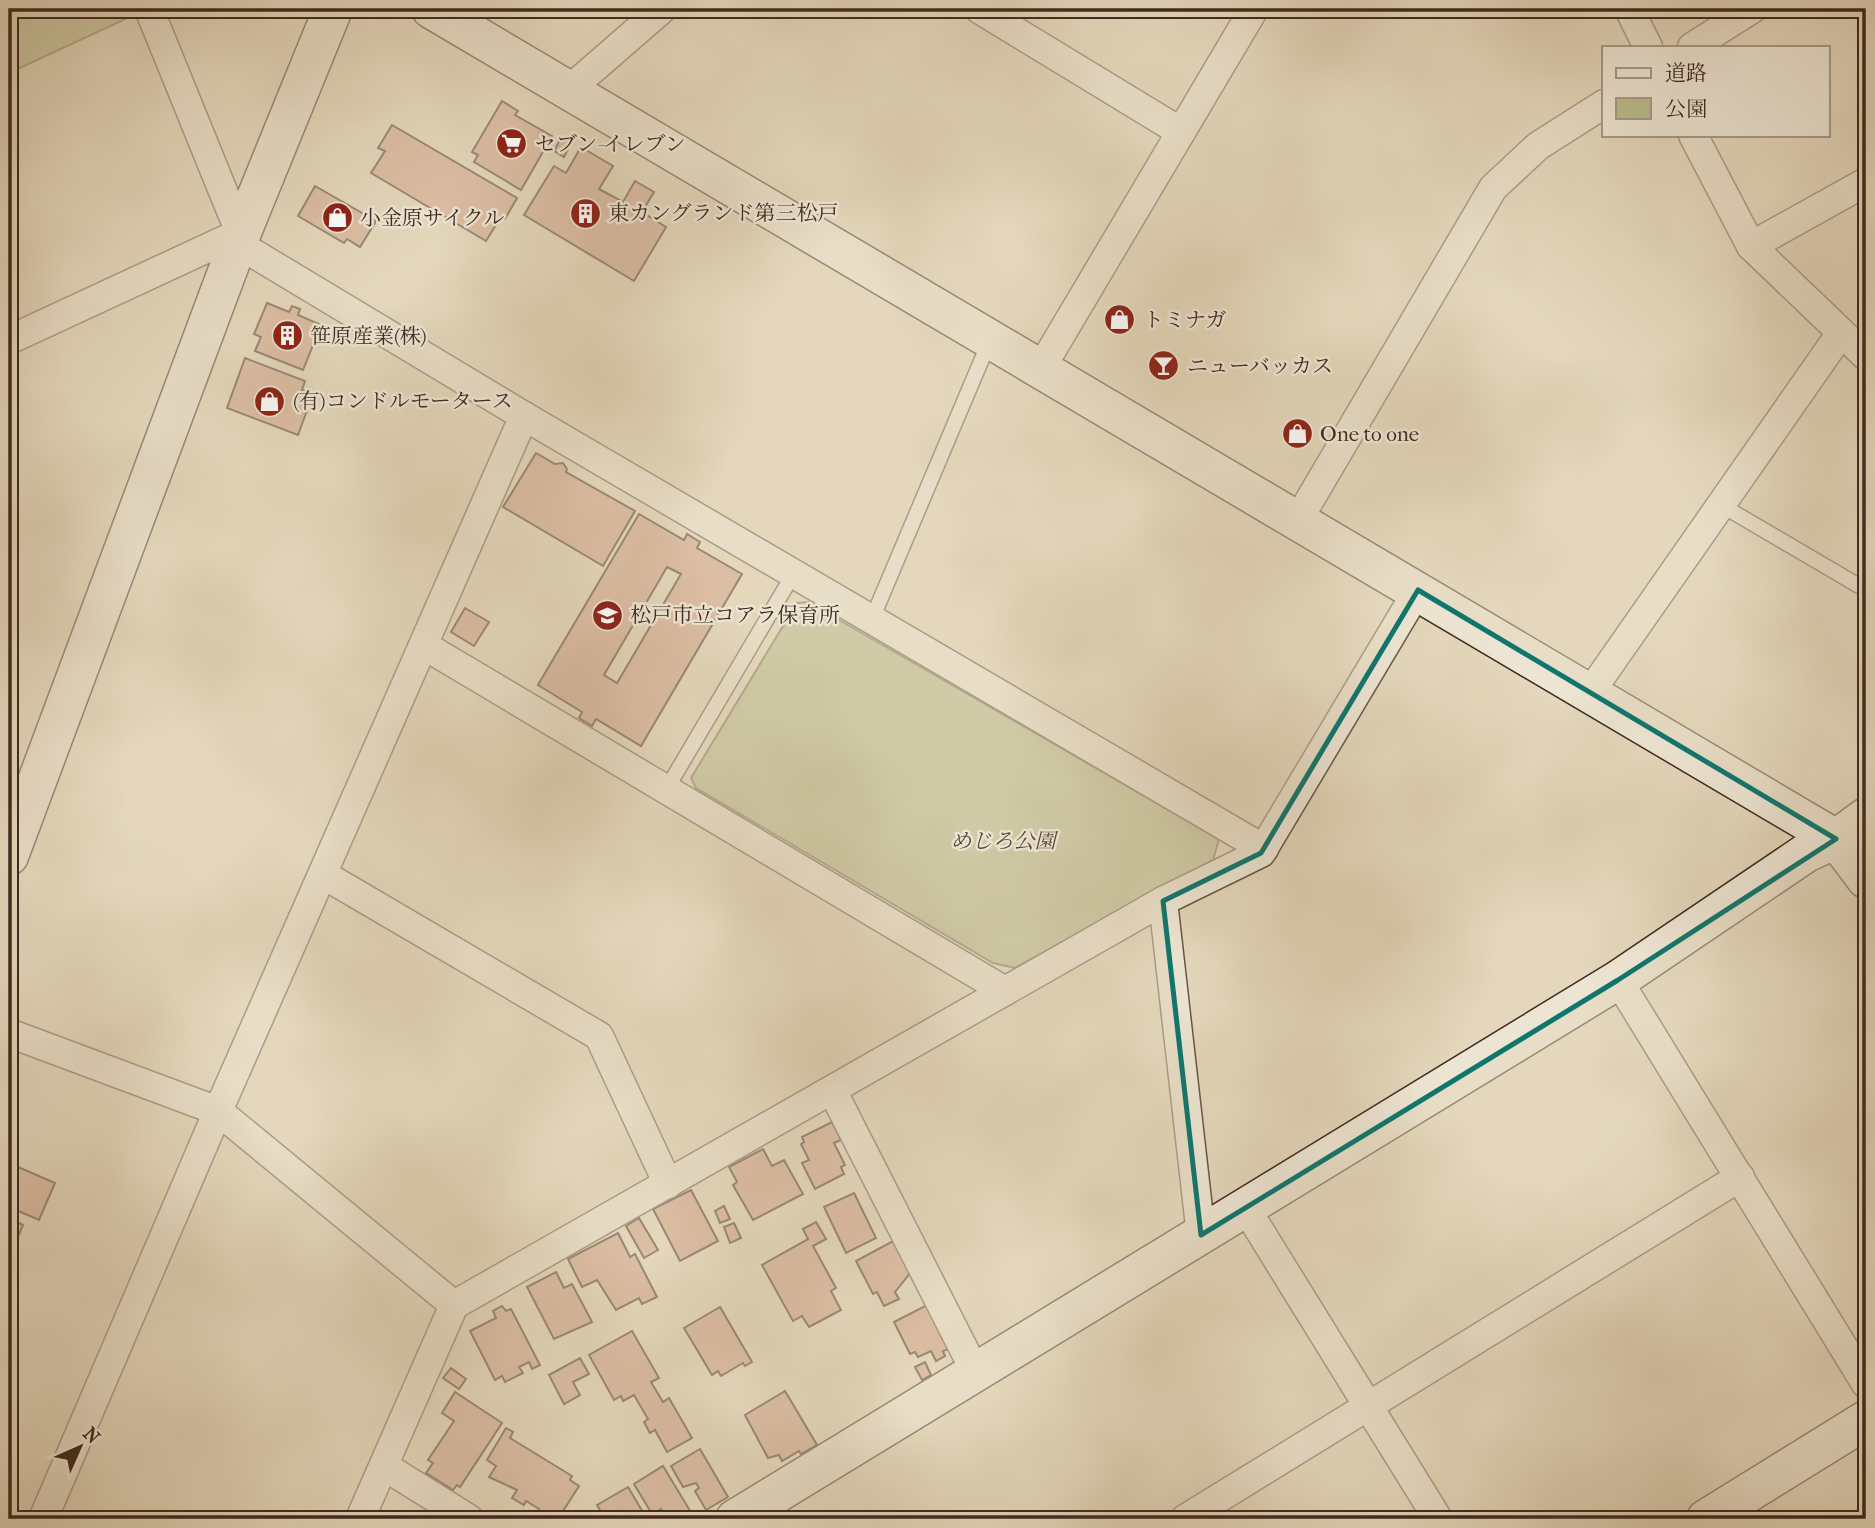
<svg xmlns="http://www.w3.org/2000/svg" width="1875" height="1528" viewBox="0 0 1875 1528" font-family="'IM FELL French Canon','Noto Serif JP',serif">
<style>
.green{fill:#b9bd8d;stroke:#7c7456;stroke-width:2}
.building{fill:#d2a187;stroke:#3f2a1f;stroke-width:2;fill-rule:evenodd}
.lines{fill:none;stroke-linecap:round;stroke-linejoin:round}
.lane-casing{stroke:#685546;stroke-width:17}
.street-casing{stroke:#685546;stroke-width:31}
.secondary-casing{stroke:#3f2a1f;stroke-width:41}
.lane{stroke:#ede5d3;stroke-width:14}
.street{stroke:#ede5d3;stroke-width:28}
.secondary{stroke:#ede5d3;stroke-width:38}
.marked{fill:none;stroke:#0f766e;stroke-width:5;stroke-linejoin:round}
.labels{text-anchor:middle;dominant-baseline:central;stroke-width:5;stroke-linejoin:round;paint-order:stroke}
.poi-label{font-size:21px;fill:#3f2a1f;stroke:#ede5d3;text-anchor:start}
.park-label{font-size:21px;font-style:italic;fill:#574735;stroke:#ede5d3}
</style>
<rect width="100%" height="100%" fill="#e4d7bb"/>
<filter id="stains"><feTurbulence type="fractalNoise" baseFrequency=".00286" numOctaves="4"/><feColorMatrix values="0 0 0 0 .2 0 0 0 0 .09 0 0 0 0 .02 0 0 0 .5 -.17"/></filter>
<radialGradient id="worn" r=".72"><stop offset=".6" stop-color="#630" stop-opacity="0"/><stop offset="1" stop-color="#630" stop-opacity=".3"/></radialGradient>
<g class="green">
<polygon points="9,9 130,9 132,16 9,73"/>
<polygon points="808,602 1219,839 1213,860 1015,968 993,963 696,788 691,778 797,603"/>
</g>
<g class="building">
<polygon points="502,101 518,111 515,115 552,136 521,190 474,162 478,155 472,152"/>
<polygon points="392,125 517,198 505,219 501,217 486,241 371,173 385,151 378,148"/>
<polygon points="561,138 571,143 564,157 554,151"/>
<polygon points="581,147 613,166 599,189 623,202 635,181 654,192 642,212 666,227 634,281 524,215 554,166 566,173"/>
<polygon points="315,186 376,221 360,247 347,239 344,243 298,216"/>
<polygon points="267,303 289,312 292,306 300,309 298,315 321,325 303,370 255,351 261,337 254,334"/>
<polygon points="245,358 305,381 302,390 313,394 298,435 227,408"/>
<polygon points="536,453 555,464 563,463 567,469 566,472 635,511 603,566 503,507"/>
<path d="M639 514 684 540 687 534 700 542 697 548 742 574 641 746 596 719 592 726 579 718 582 712 538 685ZM667 567 681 574 617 683 604 675Z"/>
<polygon points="465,608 489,622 474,646 451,632"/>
<polygon points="832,1122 841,1140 834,1143 845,1165 841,1167 844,1174 815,1189 802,1163 809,1160 801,1144 804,1142 802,1137"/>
<polygon points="763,1149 772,1166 784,1160 803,1194 753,1220 733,1185 737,1182 729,1167"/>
<polygon points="9,1163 55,1183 39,1220 9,1207"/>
<polygon points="691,1190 718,1241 680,1261 653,1209"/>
<polygon points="854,1193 876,1238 846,1253 824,1207"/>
<polygon points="724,1206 730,1219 720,1223 715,1211"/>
<polygon points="9,1218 23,1225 9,1258"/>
<polygon points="639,1218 658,1250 644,1258 626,1226"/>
<polygon points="816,1222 826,1239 813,1246 836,1288 831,1291 841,1310 809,1327 802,1316 793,1321 762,1265 808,1239 803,1229"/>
<polygon points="734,1223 741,1238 730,1243 724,1227"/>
<polygon points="618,1233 630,1257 635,1254 657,1297 642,1304 639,1298 616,1310 597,1280 582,1287 568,1259"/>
<polygon points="895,1240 911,1272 895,1292 899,1299 884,1306 877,1292 873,1294 856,1261"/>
<polygon points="556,1272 564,1288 572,1284 592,1322 554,1339 527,1287"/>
<polygon points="929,1304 951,1348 943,1351 945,1356 936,1361 931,1351 918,1357 915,1352 910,1354 894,1322"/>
<polygon points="502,1306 506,1311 511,1309 540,1365 532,1369 529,1362 519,1367 523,1373 505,1382 502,1376 495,1380 470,1331 496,1318 493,1311"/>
<polygon points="720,1307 752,1362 745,1366 743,1363 721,1376 718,1371 712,1375 684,1328"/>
<polygon points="632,1331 659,1378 651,1382 663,1402 669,1398 692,1438 667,1452 655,1430 650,1433 644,1422 648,1419 634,1395 623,1401 621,1396 614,1400 589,1355"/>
<polygon points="580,1358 589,1374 573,1382 580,1395 564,1404 549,1375"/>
<polygon points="925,1362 931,1375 922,1380 915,1367"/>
<polygon points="451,1368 466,1379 459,1389 443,1378"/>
<polygon points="785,1391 817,1445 801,1454 799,1451 782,1461 779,1455 768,1458 745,1415"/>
<polygon points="455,1392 502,1423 460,1487 457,1485 453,1490 426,1473 433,1463 428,1460 454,1421 442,1413"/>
<polygon points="506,1428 513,1432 510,1438 572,1476 570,1480 579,1486 558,1519 534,1519 539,1509 526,1501 524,1505 512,1498 517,1490 489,1477 496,1466 487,1460"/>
<polygon points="700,1449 728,1497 706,1510 695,1491 699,1488 696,1483 683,1487 671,1466"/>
<polygon points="663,1466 695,1519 667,1519 661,1509 652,1514 634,1484"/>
<polygon points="628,1487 647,1519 605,1519 597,1505"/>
</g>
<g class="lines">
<defs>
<g id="lane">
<polyline points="1721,505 1866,590"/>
<polyline points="872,619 990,340"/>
<polyline points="666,790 794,573"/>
</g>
<g id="street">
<polyline points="149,9 240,233"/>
<polyline points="979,9 1181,132"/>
<polyline points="1629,9 1648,47"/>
<polyline points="1692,47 1752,9"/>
<polyline points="570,89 662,9"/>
<polyline points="1693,135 1751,246 1866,356"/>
<polyline points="238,244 524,416 1264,849"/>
<polyline points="1751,246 1866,182"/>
<polyline points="9,340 242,232"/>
<polyline points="1041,368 1254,9"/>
<polyline points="1298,520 1493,188 1538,146 1604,104"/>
<polyline points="425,646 1005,991"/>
<polyline points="1591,691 1841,333"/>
<polyline points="324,875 599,1036 668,1184"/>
<polyline points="1163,901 1201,1235"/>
<polyline points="1618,980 1866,1384"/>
<polyline points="9,1033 218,1111 454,1305 360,1519"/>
<polyline points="832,1090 976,1373"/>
<polyline points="1245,1207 1438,1519"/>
<polyline points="454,1305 1163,901 1261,853 1418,590"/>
<polyline points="384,1466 469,1519"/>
<polyline points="43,1519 218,1111 524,416"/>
<polyline points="1185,1519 1740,1177"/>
</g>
<g id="secondary">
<polyline points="431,9 1836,839 1866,879"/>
<polyline points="9,856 242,232 333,9"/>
<polyline points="735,1519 1618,980 1806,853 1836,839 1866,817"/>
<polyline points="1706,1519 1866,1420"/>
</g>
</defs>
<use href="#lane" class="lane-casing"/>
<use href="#street" class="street-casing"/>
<use href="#secondary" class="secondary-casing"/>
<use href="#lane" class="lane"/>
<use href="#street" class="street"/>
<use href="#secondary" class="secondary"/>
</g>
<path d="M0 0H1875V1528H0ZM1418 590 1836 839 1618 980 1201 1235 1163 901 1261 853Z" fill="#e4d7bb" fill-opacity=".55" fill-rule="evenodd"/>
<path class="marked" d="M1418 590 1836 839 1618 980 1201 1235 1163 901 1261 853Z"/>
<defs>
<symbol id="supermarket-disc" viewBox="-11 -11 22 22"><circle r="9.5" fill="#8f2418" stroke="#ede5d3"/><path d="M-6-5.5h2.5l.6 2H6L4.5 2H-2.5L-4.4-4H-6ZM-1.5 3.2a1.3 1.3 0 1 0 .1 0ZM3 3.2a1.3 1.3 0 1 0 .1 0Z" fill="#fff"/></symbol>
<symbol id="building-disc" viewBox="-11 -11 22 22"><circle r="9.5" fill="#8f2418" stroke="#ede5d3"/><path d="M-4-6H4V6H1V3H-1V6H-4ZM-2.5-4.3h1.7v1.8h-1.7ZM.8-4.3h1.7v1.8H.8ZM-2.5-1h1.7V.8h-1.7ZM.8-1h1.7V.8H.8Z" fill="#fff"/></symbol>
<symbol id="shop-disc" viewBox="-11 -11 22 22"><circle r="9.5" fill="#8f2418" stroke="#ede5d3"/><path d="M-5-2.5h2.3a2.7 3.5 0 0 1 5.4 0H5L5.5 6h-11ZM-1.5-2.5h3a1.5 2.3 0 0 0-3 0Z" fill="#fff"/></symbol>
<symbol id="bar-disc" viewBox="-11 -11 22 22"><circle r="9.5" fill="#8f2418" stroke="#ede5d3"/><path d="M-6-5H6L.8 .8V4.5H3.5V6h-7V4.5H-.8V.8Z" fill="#fff"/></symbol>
<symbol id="school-disc" viewBox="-11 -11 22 22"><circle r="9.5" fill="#8f2418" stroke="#ede5d3"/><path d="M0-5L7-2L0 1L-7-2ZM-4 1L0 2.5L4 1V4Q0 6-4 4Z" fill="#fff"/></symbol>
</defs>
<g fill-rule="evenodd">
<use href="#supermarket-disc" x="494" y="126" width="35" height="35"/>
<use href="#building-disc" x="568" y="196" width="35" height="35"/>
<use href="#shop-disc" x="320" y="200" width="35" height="35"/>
<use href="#shop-disc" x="1102" y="302" width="35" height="35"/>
<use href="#building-disc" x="270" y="318" width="35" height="35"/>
<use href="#bar-disc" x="1146" y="348" width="35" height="35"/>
<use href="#shop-disc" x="252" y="384" width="35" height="35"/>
<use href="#shop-disc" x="1280" y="416" width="35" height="35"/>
<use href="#school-disc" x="590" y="598" width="35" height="35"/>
</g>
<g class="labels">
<g class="poi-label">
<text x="535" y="144">セブン-イレブン</text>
<text x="608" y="213">東カングランド第三松戸</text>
<text x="360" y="218">小金原サイクル</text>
<text x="1143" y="320">トミナガ</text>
<text x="310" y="336">笹原産業(株)</text>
<text x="1187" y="366">ニューバッカス</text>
<text x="293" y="401">(有)コンドルモータース</text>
<text x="1320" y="434">One to one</text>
<text x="630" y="615">松戸市立コアラ保育所</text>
</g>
<g class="park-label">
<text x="1003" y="841">めじろ公園</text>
</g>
</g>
<rect width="1875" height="1528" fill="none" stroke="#e4d7bb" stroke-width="35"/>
<rect x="10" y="10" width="1854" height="1507" fill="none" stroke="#3f2a1f" stroke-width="3.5"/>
<rect x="18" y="18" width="1840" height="1493" fill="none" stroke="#3f2a1f" stroke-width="2"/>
<rect x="1602" y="46" width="228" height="91" fill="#ede5d3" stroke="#a79a8b" stroke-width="2"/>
<rect x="1616" y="68" width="35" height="10" fill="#ede5d3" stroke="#a79a8b" stroke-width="2"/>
<text x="1665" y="80" font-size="21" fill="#3f2a1f">道路</text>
<rect x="1616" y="98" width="35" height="21" fill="#b9bd8d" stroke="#a79a8b" stroke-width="2"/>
<text x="1665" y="116" font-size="21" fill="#3f2a1f">公園</text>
<g transform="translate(80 1447) rotate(45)" stroke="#ede5d3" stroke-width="5" paint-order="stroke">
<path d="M0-5L12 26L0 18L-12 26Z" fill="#3f2a1f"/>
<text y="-10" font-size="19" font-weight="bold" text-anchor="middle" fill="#3f2a1f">N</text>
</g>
<rect width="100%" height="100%" filter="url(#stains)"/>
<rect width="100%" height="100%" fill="url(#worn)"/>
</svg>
